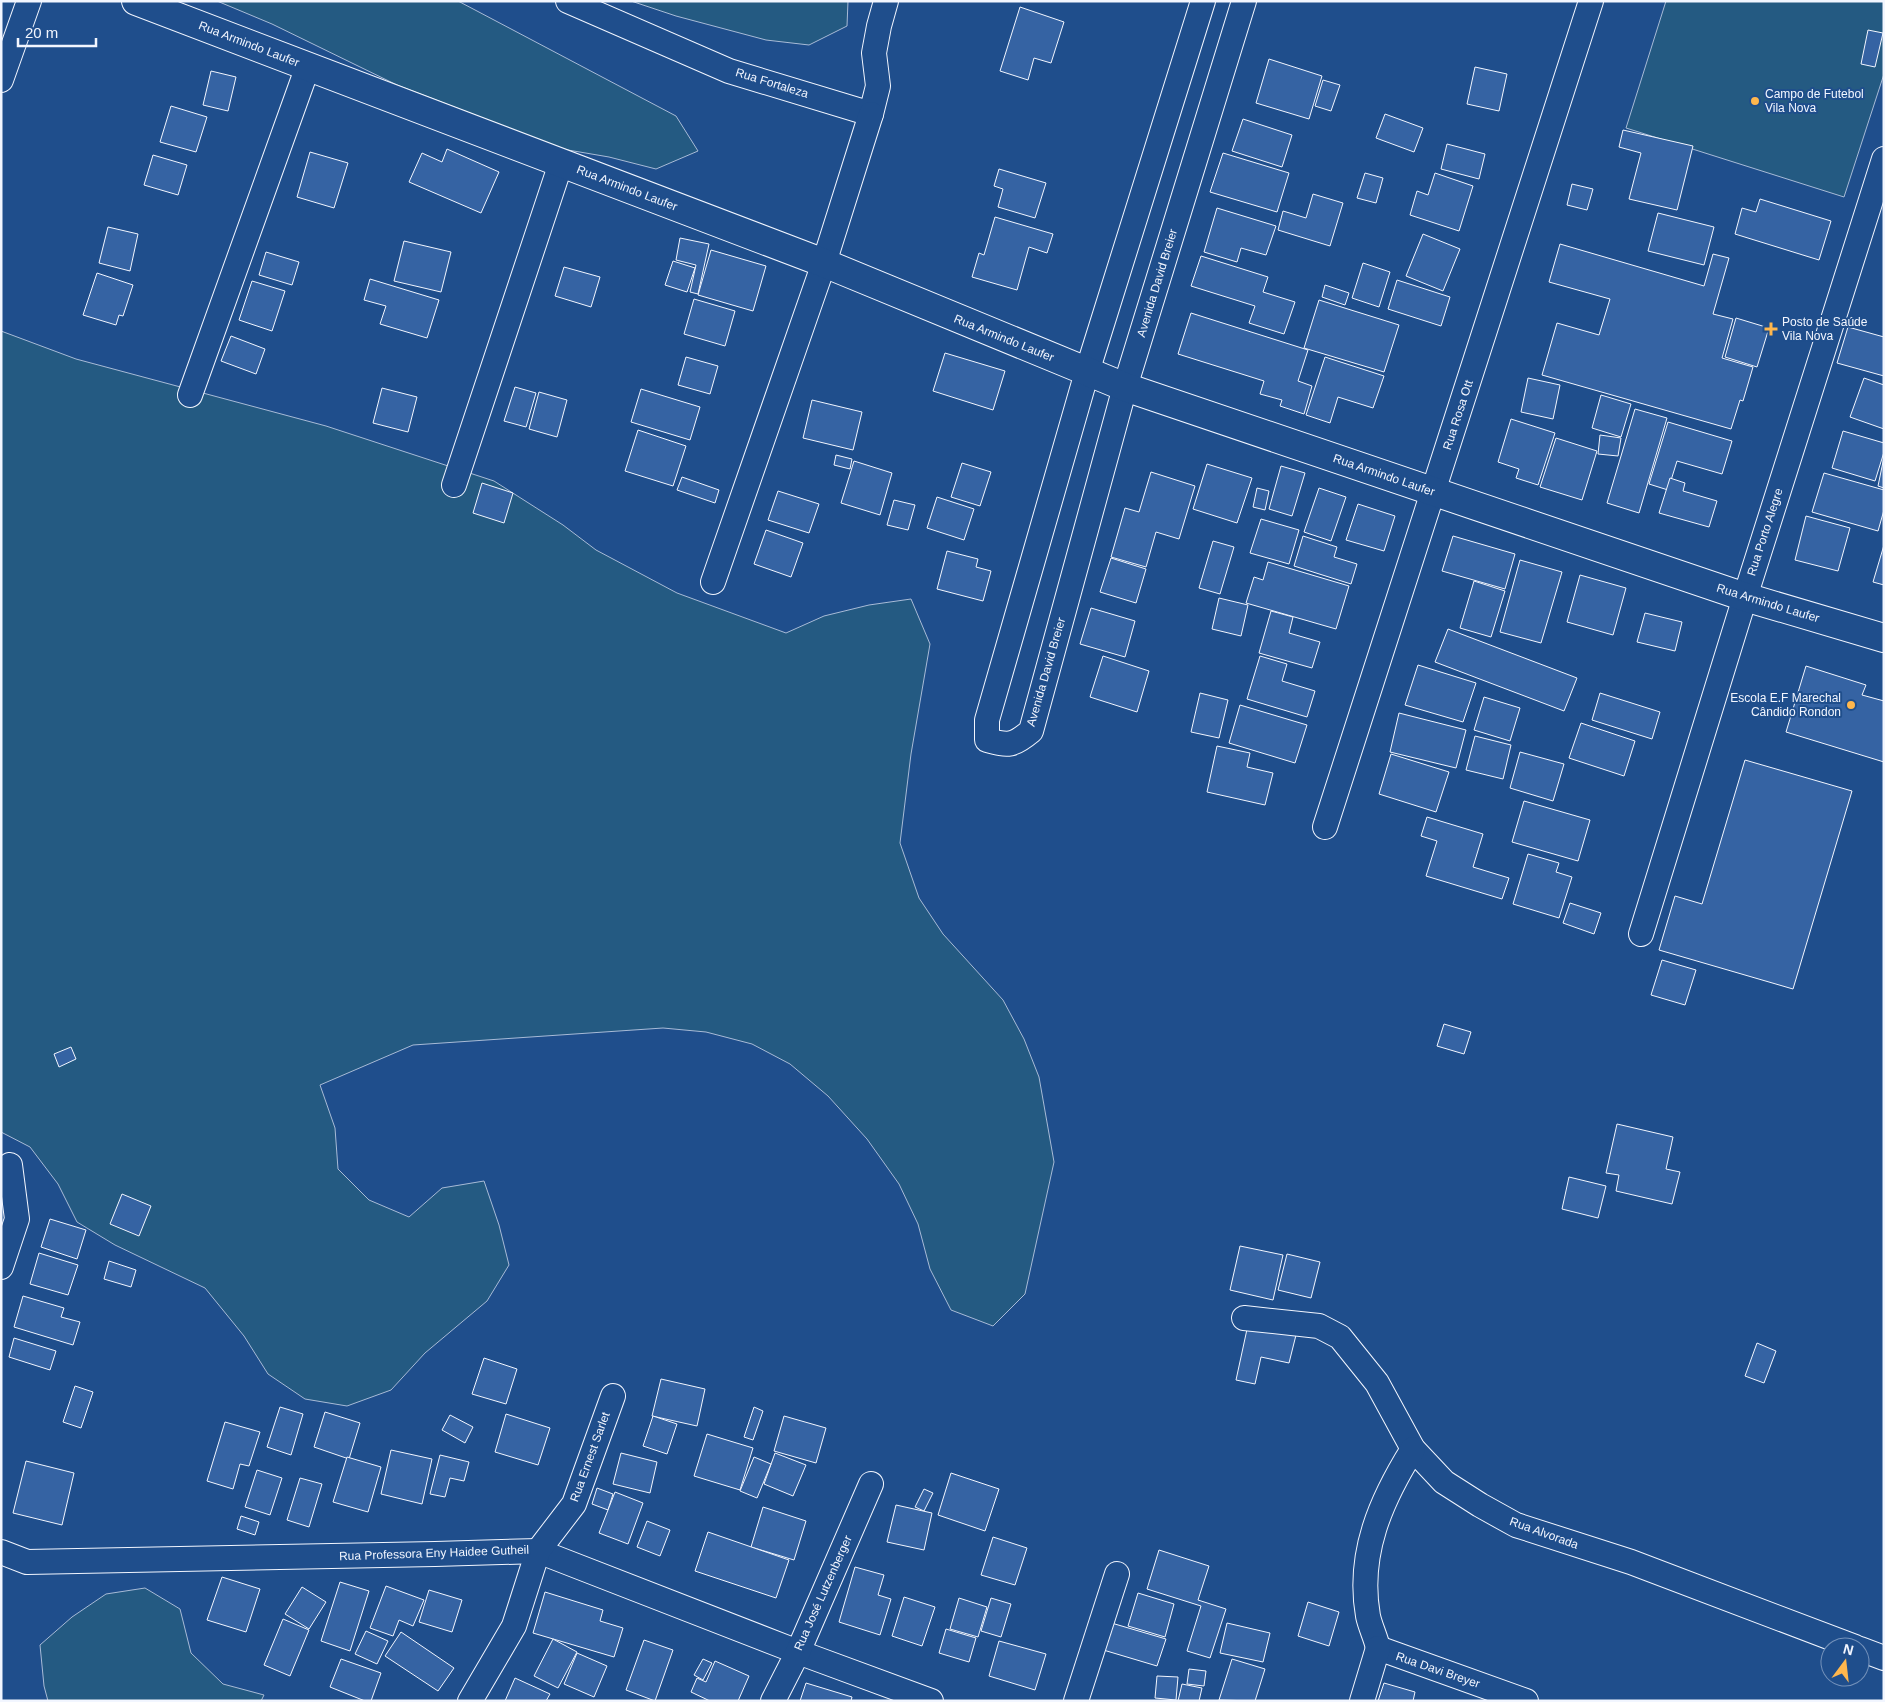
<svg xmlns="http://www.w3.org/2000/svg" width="1885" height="1702" viewBox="0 0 1885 1702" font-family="Helvetica,sans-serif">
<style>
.green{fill:#245a82;stroke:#a8bbd7}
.building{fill:#3563a3;stroke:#f2f6ff}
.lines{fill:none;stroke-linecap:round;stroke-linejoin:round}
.minor-casing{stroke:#f2f6ff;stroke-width:26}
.tertiary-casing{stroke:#f2f6ff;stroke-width:30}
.minor{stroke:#1f4e8c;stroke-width:24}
.tertiary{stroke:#1f4e8c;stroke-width:28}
.poi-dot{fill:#ffb74d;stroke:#1f4e8c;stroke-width:2}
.labels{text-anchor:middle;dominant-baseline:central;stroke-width:4;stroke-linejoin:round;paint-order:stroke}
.street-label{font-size:12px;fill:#f2f6ff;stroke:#1f4e8c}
.poi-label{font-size:12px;fill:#f2f6ff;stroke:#1f4e8c;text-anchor:start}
</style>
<rect width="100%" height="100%" fill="#1f4e8c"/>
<g class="green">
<polygon points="217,1 458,1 676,116 698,151 656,169 609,157 568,150 525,138 488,120 397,85 272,24"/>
<polygon points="631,1 848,1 847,26 809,45 766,40 676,16"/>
<polygon points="1666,1 1884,1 1884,74 1844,197 1626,128"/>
<polygon points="1,331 76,359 326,426 494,481 563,525 596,550 677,593 786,633 824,616 869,605 911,599 930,644 911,754 900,843 919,898 943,934 1003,1000 1024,1039 1039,1077 1054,1162 1025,1294 993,1326 951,1310 930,1269 918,1224 899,1184 867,1139 828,1096 790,1064 752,1044 706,1032 663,1028 413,1045 320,1085 335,1128 338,1169 369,1200 409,1217 442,1188 484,1181 499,1225 509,1265 487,1301 425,1353 391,1390 347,1406 305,1399 268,1374 244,1336 205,1288 115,1245 77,1222 58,1184 30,1147 1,1132"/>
<polygon points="145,1588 180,1609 191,1653 223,1684 264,1695 261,1701 48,1701 44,1686 40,1645 72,1617 106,1594"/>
</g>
<g class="building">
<polygon points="1020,7 1064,22 1051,63 1034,58 1028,80 1000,71"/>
<polygon points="1868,30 1883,33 1875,67 1861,64"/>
<polygon points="1269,59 1322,76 1309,119 1256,103"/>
<polygon points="1475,67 1507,74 1499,111 1467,104"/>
<polygon points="211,71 236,77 228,111 203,105"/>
<polygon points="1323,80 1340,85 1331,111 1315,106"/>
<polygon points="171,106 207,117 196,152 160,142"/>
<polygon points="1385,114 1423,128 1414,152 1376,138"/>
<polygon points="1243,119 1292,135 1282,167 1232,151"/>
<polygon points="1623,130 1693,146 1677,210 1629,199 1641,153 1619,147"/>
<polygon points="1447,144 1485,154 1479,179 1441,169"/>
<polygon points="447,149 499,172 481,213 409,182 422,153 442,162"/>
<polygon points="310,152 348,163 334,208 297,197"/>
<polygon points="1223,153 1289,173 1277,212 1210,192"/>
<polygon points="153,155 187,165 178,195 144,185"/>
<polygon points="999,169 1046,183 1035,218 998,207 1003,189 994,186"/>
<polygon points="1365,173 1383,178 1376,203 1357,198"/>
<polygon points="1435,173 1473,186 1459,231 1410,215 1417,191 1428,195"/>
<polygon points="1572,184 1593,189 1587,210 1567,205"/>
<polygon points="1313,194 1343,203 1330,246 1278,230 1283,211 1306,218"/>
<polygon points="1760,199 1831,221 1819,260 1735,234 1742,208 1756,212"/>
<polygon points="1217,208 1276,226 1266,255 1241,248 1237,262 1204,252"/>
<polygon points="1658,213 1714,227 1704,265 1648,251"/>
<polygon points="995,217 1053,234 1047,253 1029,247 1017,290 972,277 979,253 984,255"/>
<polygon points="108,227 138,234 130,271 99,263"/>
<polygon points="1423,234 1460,249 1443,291 1406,276"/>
<polygon points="680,238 709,244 698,294 690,292 696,265 676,260"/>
<polygon points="404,241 451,252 441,292 394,281"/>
<polygon points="1560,244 1704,286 1713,254 1729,258 1713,314 1733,319 1722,358 1753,367 1743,401 1740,400 1731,429 1542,375 1557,323 1599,335 1610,299 1549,282"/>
<polygon points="711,250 766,266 753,311 698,295"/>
<polygon points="266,252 299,262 292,285 259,275"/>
<polygon points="1201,256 1268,277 1263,292 1295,302 1284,334 1249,323 1255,306 1191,286"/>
<polygon points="673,261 695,268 687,292 665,285"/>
<polygon points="1363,263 1390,272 1379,307 1352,298"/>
<polygon points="564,267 600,277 591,307 555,296"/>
<polygon points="97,273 133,285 123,316 119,315 116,325 83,315"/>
<polygon points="370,279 439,300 427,338 380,324 386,306 364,300"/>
<polygon points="1397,280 1450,297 1441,326 1388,309"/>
<polygon points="252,281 285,291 272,331 239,320"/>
<polygon points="1325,285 1349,293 1345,305 1322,297"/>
<polygon points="694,299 735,311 725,346 684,334"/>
<polygon points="1319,300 1399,325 1384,372 1304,348"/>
<polygon points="1191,313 1308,350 1298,381 1312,386 1304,414 1280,406 1282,400 1260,394 1264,381 1178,354"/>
<polygon points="1736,318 1769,328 1757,367 1725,357"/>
<polygon points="1848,327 1884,337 1884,376 1837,363"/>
<polygon points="231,336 265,349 256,374 221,361"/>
<polygon points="945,353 1005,371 993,410 933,391"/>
<polygon points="686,357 718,366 710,394 678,385"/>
<polygon points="1325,357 1384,376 1373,408 1338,397 1330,423 1306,415"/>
<polygon points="1528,378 1560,385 1553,419 1521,412"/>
<polygon points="1864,378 1884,385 1884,429 1850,417"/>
<polygon points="515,387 536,393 526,427 504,421"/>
<polygon points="382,388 417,397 408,432 373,423"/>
<polygon points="641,389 700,407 690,440 631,422"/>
<polygon points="539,392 567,400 557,437 529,429"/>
<polygon points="1601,395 1631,404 1621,437 1592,428"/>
<polygon points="812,400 862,412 853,450 803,438"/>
<polygon points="1635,409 1667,418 1639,513 1607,503"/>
<polygon points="1511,419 1555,433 1538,485 1516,478 1519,469 1498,462"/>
<polygon points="1668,422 1732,441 1722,474 1677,461 1668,490 1649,484"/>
<polygon points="638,430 686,446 673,486 625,471"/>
<polygon points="1843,431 1884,443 1884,452 1875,481 1832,468"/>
<polygon points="1600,435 1621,438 1618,456 1598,454"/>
<polygon points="1556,438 1597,451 1582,500 1540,487"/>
<polygon points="836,455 852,459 850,469 834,465"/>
<polygon points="1884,457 1884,488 1878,486"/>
<polygon points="854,461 892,473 880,515 841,503"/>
<polygon points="962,463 991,472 980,506 951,497"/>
<polygon points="1207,464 1252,478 1237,523 1193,509"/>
<polygon points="1281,466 1305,473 1292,516 1269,509"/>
<polygon points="1151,472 1195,486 1179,539 1156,532 1146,567 1111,557 1125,508 1139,512"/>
<polygon points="1824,473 1884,490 1884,510 1878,531 1812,512"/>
<polygon points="682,477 719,490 715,503 677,490"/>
<polygon points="1670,478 1685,483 1683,491 1717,501 1709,527 1659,513"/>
<polygon points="482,483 513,493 504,523 473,513"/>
<polygon points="1257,488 1269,491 1265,510 1253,507"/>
<polygon points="1319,488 1346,497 1331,541 1304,532"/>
<polygon points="778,491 819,504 809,533 768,520"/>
<polygon points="937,497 974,509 964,540 927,528"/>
<polygon points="894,500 915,505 908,530 887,525"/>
<polygon points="1358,504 1395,516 1384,551 1346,540"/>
<polygon points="1806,516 1850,528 1838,571 1795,560"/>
<polygon points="1261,519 1299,530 1289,564 1250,553"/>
<polygon points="766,530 803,543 791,577 754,564"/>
<polygon points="1303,536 1337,547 1334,557 1357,564 1351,584 1294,566"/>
<polygon points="1453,536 1515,554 1505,589 1442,571"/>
<polygon points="1213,541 1234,547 1220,594 1199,588"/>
<polygon points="1884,545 1884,585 1873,582"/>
<polygon points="947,551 978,559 976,567 991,571 983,601 937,589"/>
<polygon points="1111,558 1146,569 1136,603 1100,592"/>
<polygon points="1520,560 1562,572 1541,643 1500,632"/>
<polygon points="1268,562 1349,586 1336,629 1246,603 1254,577 1263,580"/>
<polygon points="1580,575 1626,588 1613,635 1567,622"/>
<polygon points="1474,581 1505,591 1491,637 1460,628"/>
<polygon points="1219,598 1248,605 1241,636 1212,629"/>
<polygon points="1091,608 1135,621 1125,657 1080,644"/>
<polygon points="1271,611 1293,617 1289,633 1320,642 1312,668 1259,653"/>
<polygon points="1645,613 1682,622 1675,651 1637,642"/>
<polygon points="1448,629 1577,678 1564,711 1435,662"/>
<polygon points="1103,656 1149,671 1137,712 1090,697"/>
<polygon points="1260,656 1287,664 1282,681 1315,691 1307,717 1247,699"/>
<polygon points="1418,665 1476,683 1463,722 1405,705"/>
<polygon points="1806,666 1866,685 1862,695 1884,701 1884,762 1786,732"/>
<polygon points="1200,693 1228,700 1219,738 1191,732"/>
<polygon points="1600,693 1660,712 1652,739 1592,720"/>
<polygon points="1484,697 1520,708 1510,741 1474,730"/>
<polygon points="1240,705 1307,725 1295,763 1229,743"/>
<polygon points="1399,713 1466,730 1456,768 1390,752"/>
<polygon points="1581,723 1635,741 1624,776 1569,758"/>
<polygon points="1475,736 1511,745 1503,779 1466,770"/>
<polygon points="1217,746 1250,753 1247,767 1273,773 1265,805 1207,792"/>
<polygon points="1520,752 1564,764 1553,801 1510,788"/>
<polygon points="1391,754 1449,772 1436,812 1379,794"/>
<polygon points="1745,760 1852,791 1793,989 1659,950 1675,896 1702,904"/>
<polygon points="1524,801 1590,820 1578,861 1512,842"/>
<polygon points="1427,817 1483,834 1473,867 1509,878 1502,899 1426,876 1437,841 1421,836"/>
<polygon points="1528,854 1559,863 1556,872 1572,877 1559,918 1513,904"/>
<polygon points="1570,903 1601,913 1594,934 1563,923"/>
<polygon points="1662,960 1696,970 1685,1005 1651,995"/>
<polygon points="1444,1024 1471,1032 1464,1054 1437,1046"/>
<polygon points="71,1047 76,1059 59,1067 54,1054"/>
<polygon points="1617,1124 1673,1137 1666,1169 1680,1172 1672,1204 1616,1191 1619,1175 1606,1173"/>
<polygon points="1569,1177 1606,1186 1598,1218 1562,1209"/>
<polygon points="122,1194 151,1206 139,1236 110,1224"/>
<polygon points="50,1219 86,1230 77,1259 41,1247"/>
<polygon points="1240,1246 1283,1255 1273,1300 1230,1290"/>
<polygon points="39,1253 78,1265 68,1295 30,1284"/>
<polygon points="1287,1254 1320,1262 1311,1298 1278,1290"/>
<polygon points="109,1261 136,1270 131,1287 104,1279"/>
<polygon points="23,1296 64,1308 61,1317 80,1322 73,1345 14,1327"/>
<polygon points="1249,1320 1297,1331 1289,1363 1261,1357 1255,1384 1236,1380"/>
<polygon points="14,1338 56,1351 50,1370 9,1357"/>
<polygon points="1757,1343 1776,1351 1764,1383 1745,1376"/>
<polygon points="484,1358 517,1369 506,1404 472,1394"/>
<polygon points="661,1379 705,1389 697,1426 652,1416"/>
<polygon points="75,1386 93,1392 81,1428 63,1422"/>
<polygon points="280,1407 303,1414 291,1455 267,1447"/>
<polygon points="754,1407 763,1411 753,1440 744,1437"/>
<polygon points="325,1412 360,1423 349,1459 314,1447"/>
<polygon points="506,1414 550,1428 538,1465 495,1452"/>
<polygon points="450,1415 473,1427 465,1443 442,1430"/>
<polygon points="653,1416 677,1424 667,1454 643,1446"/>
<polygon points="784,1416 826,1428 816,1463 774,1451"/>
<polygon points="225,1422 260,1432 249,1466 240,1464 233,1489 207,1481"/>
<polygon points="707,1434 753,1448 740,1490 694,1476"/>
<polygon points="391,1450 432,1459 422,1504 381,1494"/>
<polygon points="621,1453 657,1462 650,1493 613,1484"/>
<polygon points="775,1453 806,1465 793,1496 764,1484"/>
<polygon points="440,1455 469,1462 464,1481 450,1478 445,1497 430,1494"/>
<polygon points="347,1457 381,1467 368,1512 333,1502"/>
<polygon points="754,1457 771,1464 757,1498 740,1491"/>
<polygon points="26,1461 74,1473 62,1525 13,1513"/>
<polygon points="257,1470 282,1478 270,1515 245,1507"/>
<polygon points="951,1473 999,1489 985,1531 938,1515"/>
<polygon points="300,1478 322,1484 309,1527 287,1520"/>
<polygon points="597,1488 613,1494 608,1510 592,1504"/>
<polygon points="924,1489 933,1493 924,1511 915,1507"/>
<polygon points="615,1492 643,1503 628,1544 599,1533"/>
<polygon points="896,1505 932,1513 924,1550 887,1542"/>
<polygon points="763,1507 806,1521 794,1560 751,1547"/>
<polygon points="241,1516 259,1522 255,1535 237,1529"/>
<polygon points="647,1521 670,1530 660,1556 637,1547"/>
<polygon points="708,1532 789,1560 776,1598 695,1571"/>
<polygon points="993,1537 1027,1548 1015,1585 981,1575"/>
<polygon points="1159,1550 1209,1566 1198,1600 1226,1609 1210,1658 1187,1651 1201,1606 1147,1589"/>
<polygon points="855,1567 884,1575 878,1595 891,1599 880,1635 839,1622"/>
<polygon points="222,1577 260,1589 246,1632 207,1620"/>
<polygon points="340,1582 369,1591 350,1651 321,1641"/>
<polygon points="386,1586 424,1600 413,1626 399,1620 393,1636 370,1628"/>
<polygon points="302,1587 326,1602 309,1629 285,1614"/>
<polygon points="429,1590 462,1600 452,1632 419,1622"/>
<polygon points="545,1592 603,1610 600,1621 623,1628 614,1657 533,1633"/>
<polygon points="1138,1593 1174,1604 1165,1637 1128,1626"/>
<polygon points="904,1597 935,1607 922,1646 892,1636"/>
<polygon points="959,1598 987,1607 978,1637 950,1629"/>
<polygon points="991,1598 1011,1604 1001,1637 981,1631"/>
<polygon points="1308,1602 1339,1612 1329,1646 1298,1636"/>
<polygon points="283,1619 309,1630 290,1676 264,1665"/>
<polygon points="1108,1622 1166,1639 1157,1666 1100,1649"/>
<polygon points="1227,1623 1270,1633 1263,1662 1220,1653"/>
<polygon points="946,1629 976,1638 969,1662 939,1653"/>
<polygon points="366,1631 388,1641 377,1664 355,1654"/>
<polygon points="401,1632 454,1668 438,1691 385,1656"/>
<polygon points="553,1639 577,1652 558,1688 534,1676"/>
<polygon points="644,1640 673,1650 655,1701 626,1690"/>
<polygon points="999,1641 1046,1654 1035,1690 989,1676"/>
<polygon points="577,1653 607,1666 594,1697 564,1684"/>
<polygon points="341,1659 381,1673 371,1701 365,1701 330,1687"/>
<polygon points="703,1659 712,1663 703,1680 694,1675"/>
<polygon points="1232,1659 1265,1669 1255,1701 1219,1700"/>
<polygon points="715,1661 749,1676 738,1701 710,1701 691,1692 697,1678 706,1682"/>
<polygon points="1189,1669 1206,1671 1204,1686 1187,1684"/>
<polygon points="1157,1676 1178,1677 1176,1700 1155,1698"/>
<polygon points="515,1678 550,1694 546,1701 505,1701"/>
<polygon points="806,1683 852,1697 851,1701 800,1701"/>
<polygon points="1384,1683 1415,1692 1413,1701 1378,1701"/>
<polygon points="1182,1684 1202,1688 1199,1701 1178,1701"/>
</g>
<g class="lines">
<defs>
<g id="minor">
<polyline points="568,1 729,71 871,114 878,86 874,53 879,26 886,1"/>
<path d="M1203 1 1087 372 987 720V740C1009 746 1013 746 1031 731L1125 387 1244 1"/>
<polyline points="1,80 29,1"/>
<polyline points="190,395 308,66"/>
<polyline points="454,485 561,163"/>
<polyline points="713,582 824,263 871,114"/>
<polyline points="1325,827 1591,1"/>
<polyline points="1641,934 1745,597 1884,159"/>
<polyline points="1,1267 17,1219 10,1165"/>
<polyline points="1244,1318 1319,1326 1340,1337 1377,1383 1413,1449 1444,1482 1480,1505 1516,1525 1631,1562 1855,1647"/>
<polyline points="1,1552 27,1562 435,1554 538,1551 798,1652 931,1701"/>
<path d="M1378 1648C1376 1638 1370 1626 1368 1616 1357 1554 1381 1500 1413 1449"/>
<polyline points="1378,1648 1526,1701"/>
<polyline points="1860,1649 1884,1658"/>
<polyline points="470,1701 514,1626 538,1551 574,1504 613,1396"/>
<polyline points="773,1701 798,1652 871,1484"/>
<polyline points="1076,1701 1117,1574"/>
<polyline points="1362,1701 1378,1648"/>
</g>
<polyline id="tertiary" points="136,1 824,263 1125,387 1745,597 1884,638"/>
</defs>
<use href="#minor" class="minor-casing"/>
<use href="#tertiary" class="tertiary-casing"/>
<use href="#minor" class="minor"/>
<use href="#tertiary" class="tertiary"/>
</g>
<g class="poi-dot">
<circle cx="1755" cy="101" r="5"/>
<path d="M1768.5 321.5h5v5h5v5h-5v5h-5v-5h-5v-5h5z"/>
<circle cx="1851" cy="705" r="5"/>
</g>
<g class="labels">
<g class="street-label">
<text transform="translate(249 44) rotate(21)">Rua Armindo Laufer</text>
<text transform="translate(772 83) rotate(17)">Rua Fortaleza</text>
<text transform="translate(627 188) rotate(21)">Rua Armindo Laufer</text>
<text transform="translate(1157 283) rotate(-73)">Avenida David Breier</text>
<text transform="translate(1004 338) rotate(22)">Rua Armindo Laufer</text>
<text transform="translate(1458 415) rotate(-72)">Rua Rosa Ott</text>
<text transform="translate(1384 475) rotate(19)">Rua Armindo Laufer</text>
<text transform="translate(1765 532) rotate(-72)">Rua Porto Alegre</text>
<text transform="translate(1768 603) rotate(17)">Rua Armindo Laufer</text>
<text transform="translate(1046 672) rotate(-74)">Avenida David Breier</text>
<text transform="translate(590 1457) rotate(-70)">Rua Ernest Sarlet</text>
<text transform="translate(1544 1533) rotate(20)">Rua Alvorada</text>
<text transform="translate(434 1553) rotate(-2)">Rua Professora Eny Haidee Gutheil</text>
<text transform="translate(823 1593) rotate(-66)">Rua José Lutzenberger</text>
<text transform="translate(1438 1670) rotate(19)">Rua Davi Breyer</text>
</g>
<g class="poi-label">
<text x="1765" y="94">Campo de Futebol<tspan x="1765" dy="14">Vila Nova</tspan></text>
<text x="1782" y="322">Posto de Saúde<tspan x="1782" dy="14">Vila Nova</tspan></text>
<text x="1841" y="698" text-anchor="end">Escola E.F Marechal<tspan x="1841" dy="14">Cândido Rondon</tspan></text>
</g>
</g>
<rect width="1885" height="1702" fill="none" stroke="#f2f6ff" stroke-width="5"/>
<g transform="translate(1845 1662) rotate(15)"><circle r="24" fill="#1f4e8c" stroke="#7391ba"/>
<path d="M0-4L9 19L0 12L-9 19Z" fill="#ffb74d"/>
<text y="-8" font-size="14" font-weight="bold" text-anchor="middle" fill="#f2f6ff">N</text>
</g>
<path d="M18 38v8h78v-8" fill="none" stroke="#f2f6ff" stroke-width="2.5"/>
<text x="25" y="38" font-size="15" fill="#f2f6ff" stroke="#1f4e8c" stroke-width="4" paint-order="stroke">20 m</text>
</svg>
